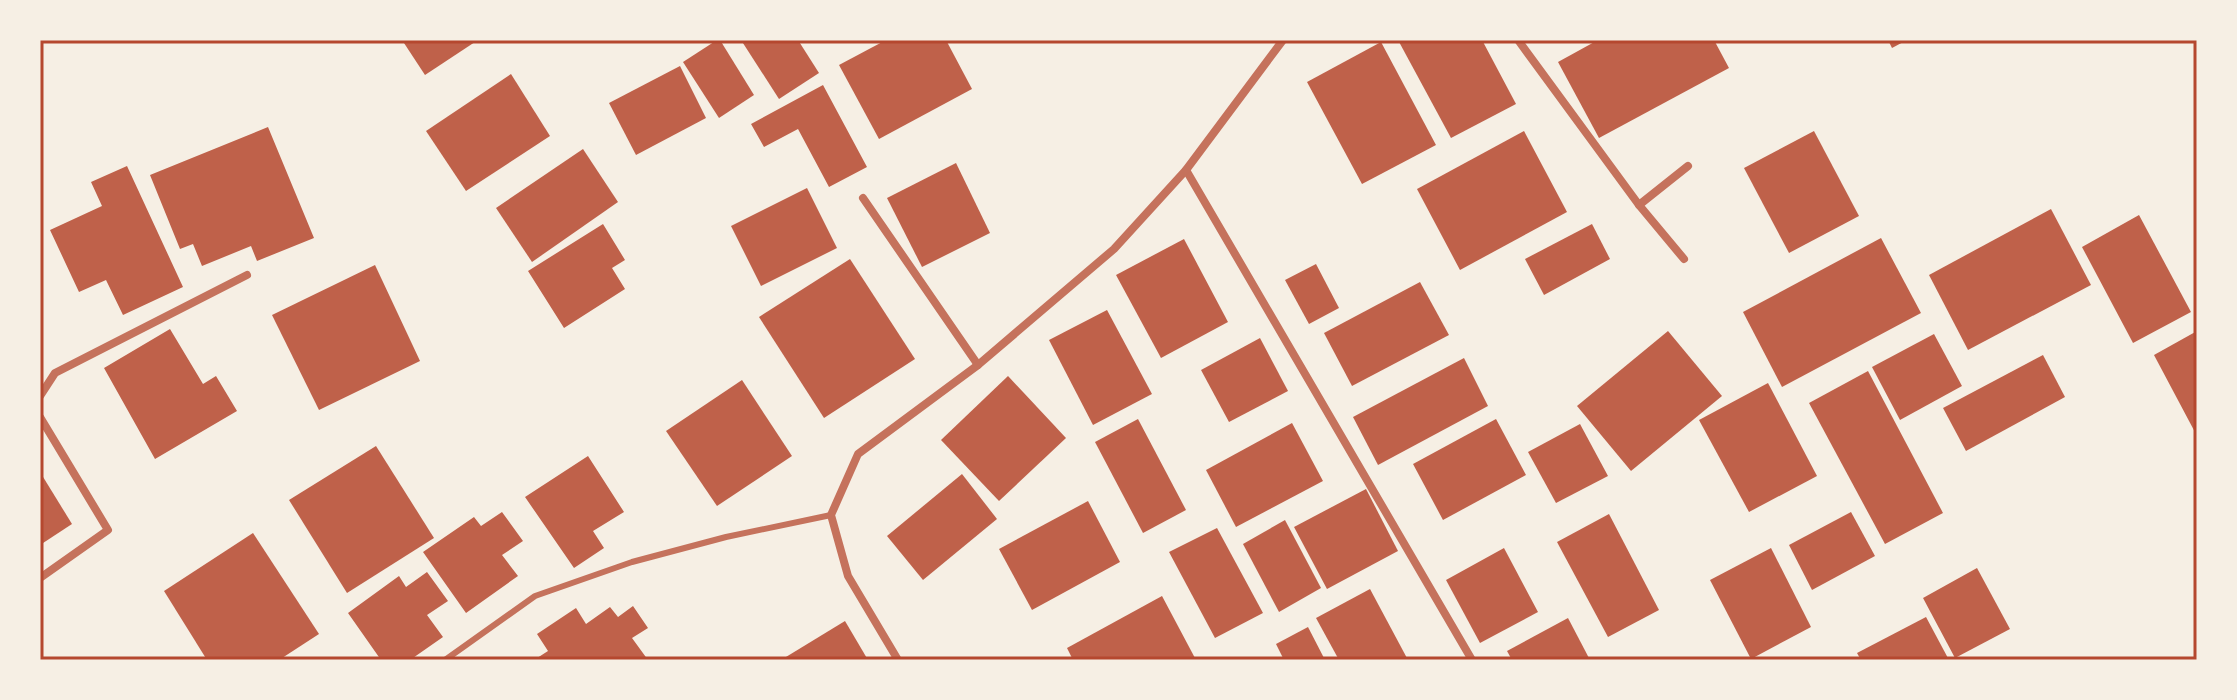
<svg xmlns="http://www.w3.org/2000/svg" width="2237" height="700" viewBox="0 0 2237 700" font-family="Arial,sans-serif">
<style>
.building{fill:#bf614a}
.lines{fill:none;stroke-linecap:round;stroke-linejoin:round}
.service{stroke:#c5725c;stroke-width:6}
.minor{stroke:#c5725c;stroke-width:8}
.neatline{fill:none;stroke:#b5482f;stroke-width:3}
</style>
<rect width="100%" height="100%" fill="#f6efe4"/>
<g class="building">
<polygon points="402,40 478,40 425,75"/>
<polygon points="717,40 720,40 754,95 719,118 683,62"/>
<polygon points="741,40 798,40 819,73 779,99"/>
<polygon points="886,40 946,40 972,89 879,139 839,65"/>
<polygon points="1398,40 1482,40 1516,104 1451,138"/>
<polygon points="1598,40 1714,40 1729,68 1599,138 1558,62"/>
<polygon points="1888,40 1907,40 1892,48"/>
<polygon points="1381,42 1436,145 1362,184 1307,82"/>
<polygon points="680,66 706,118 636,155 609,103"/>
<polygon points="511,74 550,136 466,191 426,131"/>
<polygon points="823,85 867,167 829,187 798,129 764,147 751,124"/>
<polygon points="268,127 314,238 257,261 251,246 202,266 193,244 180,249 150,175"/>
<polygon points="1524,131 1567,212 1460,270 1417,189"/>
<polygon points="1814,131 1859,216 1789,253 1744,168"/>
<polygon points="583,149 618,202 532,262 496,208"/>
<polygon points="956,163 990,233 922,267 887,198"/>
<polygon points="127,166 183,287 123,315 106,280 79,292 50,230 102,206 91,182"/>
<polygon points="807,188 837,248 761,286 731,226"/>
<polygon points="2051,209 2091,285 1968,350 1929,275"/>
<polygon points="2139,215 2191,312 2133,343 2082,247"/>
<polygon points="603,224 625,260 612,268 625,289 564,328 528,271"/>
<polygon points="1592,224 1610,259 1544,295 1525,259"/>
<polygon points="1881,238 1921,313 1782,387 1743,312"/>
<polygon points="1184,239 1228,322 1161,358 1116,275"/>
<polygon points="850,259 915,359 824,418 759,317"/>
<polygon points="1316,264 1339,308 1309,324 1285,280"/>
<polygon points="375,265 420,361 319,410 272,315"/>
<polygon points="1420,282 1449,335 1352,386 1324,333"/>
<polygon points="1107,310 1152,394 1093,425 1049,340"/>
<polygon points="170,329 203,384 216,376 237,411 155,459 104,368"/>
<polygon points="1668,331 1722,396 1631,471 1577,406"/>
<polygon points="2197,331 2197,436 2154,355"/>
<polygon points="1934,334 1962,386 1900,420 1872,367"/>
<polygon points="1260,338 1288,391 1229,422 1201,370"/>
<polygon points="2043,355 2065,397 1966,451 1943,408"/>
<polygon points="1464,358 1488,406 1378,465 1353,417"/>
<polygon points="1868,371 1943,513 1885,544 1809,403"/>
<polygon points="1008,376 1066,438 999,501 941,440"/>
<polygon points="742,380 792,456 717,506 666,431"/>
<polygon points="1768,383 1817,476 1749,512 1699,420"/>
<polygon points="1138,419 1186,510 1143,533 1095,442"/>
<polygon points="1496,419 1526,475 1443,520 1413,464"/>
<polygon points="1292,423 1323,481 1236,527 1206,470"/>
<polygon points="1580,424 1608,476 1556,503 1528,452"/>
<polygon points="376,446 434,538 347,593 289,500"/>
<polygon points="588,456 624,512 593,531 604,548 574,568 525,497"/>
<polygon points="40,472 72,524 40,545"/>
<polygon points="962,474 997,519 923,580 887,536"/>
<polygon points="1366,489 1398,551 1327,589 1294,527"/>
<polygon points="1088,501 1120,562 1032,610 999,549"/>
<polygon points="502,512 523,541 502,555 518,576 466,613 423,552 474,517 481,526"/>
<polygon points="1851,512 1875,556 1812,590 1789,545"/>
<polygon points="1609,514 1659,610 1608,637 1557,542"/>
<polygon points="1285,520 1321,588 1279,612 1243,544"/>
<polygon points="1217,528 1263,613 1215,638 1169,552"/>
<polygon points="253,533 319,634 279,660 207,660 164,591"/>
<polygon points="1504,548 1538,612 1480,643 1446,580"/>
<polygon points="1771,548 1811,627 1751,659 1710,580"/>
<polygon points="1977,568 2010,629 1955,658 1923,598"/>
<polygon points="427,572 448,601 427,615 443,637 410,660 381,660 348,613 399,576 406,587"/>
<polygon points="1370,589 1408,660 1339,660 1316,618"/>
<polygon points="1162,596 1196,660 1073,660 1067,648"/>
<polygon points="633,606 648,628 632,638 648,660 534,660 548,651 537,634 576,608 586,624 610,607 618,617"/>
<polygon points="1926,617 1949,660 1861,660 1857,653"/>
<polygon points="1568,618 1590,660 1512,660 1507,651"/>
<polygon points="845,621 868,660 781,660"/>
<polygon points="1308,627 1325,660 1284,660 1276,644"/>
</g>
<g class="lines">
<polyline class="service" points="445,660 535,596 632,562 726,537 831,515"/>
<g class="minor">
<polyline points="1518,40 1639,205 1684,259"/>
<polyline points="1186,170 1472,660"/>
<polyline points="863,198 978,365"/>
<polyline points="1639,205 1688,166"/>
<polyline points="40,396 55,373 247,275"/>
<polyline points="40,417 108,530 40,578"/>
<polyline points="898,660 848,576 831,515 858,454 978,365 1114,249 1186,170 1283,40"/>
</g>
</g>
<rect width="2237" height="700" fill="none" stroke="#f6efe4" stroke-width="84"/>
<rect x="42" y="42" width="2153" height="616" class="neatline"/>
</svg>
